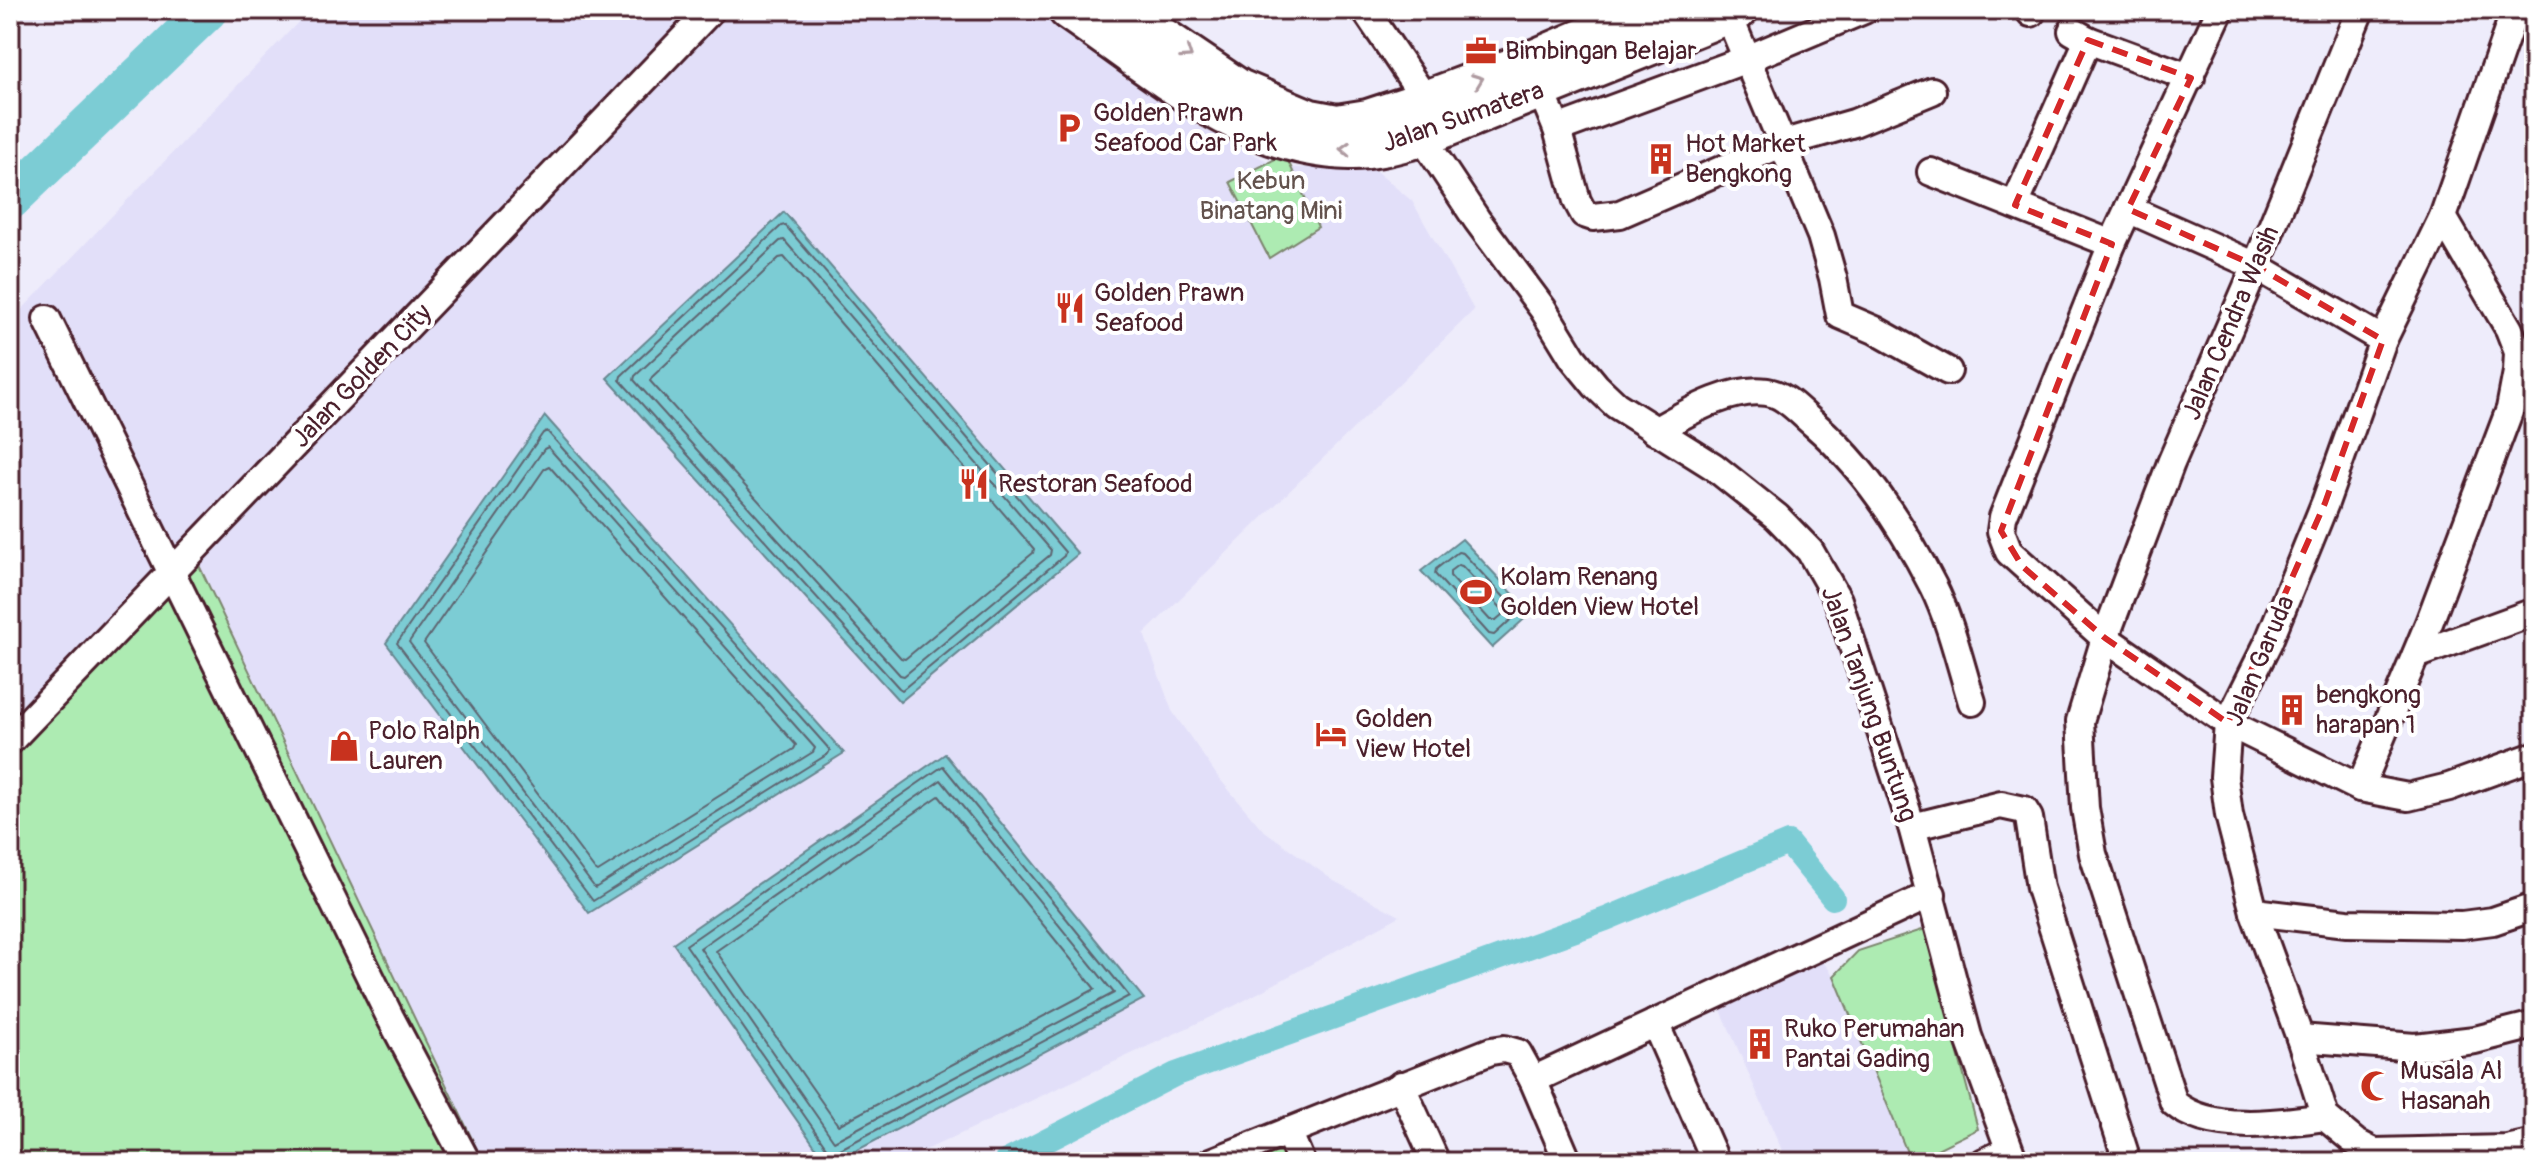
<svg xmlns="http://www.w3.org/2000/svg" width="2544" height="1172" viewBox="0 0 2544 1172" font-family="Pangolin,sans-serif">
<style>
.built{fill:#e2dff9}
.green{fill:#adebb2;stroke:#7c856e;stroke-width:2}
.water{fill:#7bccd4;stroke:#678790;stroke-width:2}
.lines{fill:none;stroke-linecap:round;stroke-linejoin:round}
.shore{stroke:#5e646f;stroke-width:2}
.canal{stroke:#7bccd4;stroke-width:24}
.river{stroke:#7bccd4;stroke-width:40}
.street-casing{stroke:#4a1f2b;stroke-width:32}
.secondary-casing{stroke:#4a1f2b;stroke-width:44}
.street{stroke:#fff;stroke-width:26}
.secondary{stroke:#fff;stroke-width:38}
.oneway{stroke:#ae9aa0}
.marked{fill:none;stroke:#d62828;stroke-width:6;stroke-dasharray:16 10;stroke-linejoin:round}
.labels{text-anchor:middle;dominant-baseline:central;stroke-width:8;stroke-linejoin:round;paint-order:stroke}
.poi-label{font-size:26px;fill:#4a1f2b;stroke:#fff;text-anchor:start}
.street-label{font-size:26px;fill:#4a1f2b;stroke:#fff}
.park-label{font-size:26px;fill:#63524d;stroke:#fff}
</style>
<rect width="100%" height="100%" fill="#eeecfb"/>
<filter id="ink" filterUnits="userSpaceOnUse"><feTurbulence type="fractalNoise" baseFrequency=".0125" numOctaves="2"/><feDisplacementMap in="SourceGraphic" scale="16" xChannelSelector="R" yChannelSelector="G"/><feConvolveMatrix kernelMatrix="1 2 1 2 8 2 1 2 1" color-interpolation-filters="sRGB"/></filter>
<g filter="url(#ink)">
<g class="built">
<polygon points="310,10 1038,10 1186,120 1281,168 1371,167 1412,201 1474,310 1144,634 1172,711 1218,777 1262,829 1334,881 1400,916 1234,1006 900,1162 10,1162 10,322"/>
<polygon points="1807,941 1834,976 1911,1162 1787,1162 1711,987"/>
</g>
<g class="green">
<polygon points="1285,154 1318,227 1269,258 1230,182"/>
<polygon points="196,559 483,1162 10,1162 10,754"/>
<polygon points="1925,929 1978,1129 1911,1162 1834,976 1858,951"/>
<polygon points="1273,1131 1286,1162 1246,1162 1239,1146"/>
</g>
<g class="water">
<polygon points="784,212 1078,554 900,702 607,378"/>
<polygon points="545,416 844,753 589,913 386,643"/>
<polygon points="1462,539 1531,613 1492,648 1421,571"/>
<polygon points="945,754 1144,999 835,1162 826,1162 673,943"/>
</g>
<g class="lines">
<g class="shore">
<polygon points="785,225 1065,552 1064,556 902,690 899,688 620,380 621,376 781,226"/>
<polygon points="784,240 1051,550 1050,555 904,676 900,675 634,380 635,376 780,241"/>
<polygon points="784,257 1034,549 1033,553 905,659 901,658 650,381 652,377 779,258"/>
<polygon points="547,431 830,750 828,754 593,901 397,643 543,433"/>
<polygon points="548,447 815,748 813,752 595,888 409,642 544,449"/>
<polygon points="549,466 796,745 794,749 598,872 595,870 424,643 545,468"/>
<polygon points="1458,552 1463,553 1517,611 1516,615 1494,635 1489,634 1435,574 1436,569"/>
<polygon points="1458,565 1462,566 1503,610 1503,614 1496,620 1490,620 1450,576 1450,571"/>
<polygon points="943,766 1129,996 831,1154 686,945"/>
<polygon points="941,780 1114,993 834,1141 700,948"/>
<polygon points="939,796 1095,989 838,1125 716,951"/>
</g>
<polyline class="canal" points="1005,1162 1176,1074 1606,919 1788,843 1833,898"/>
<polyline class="river" points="10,200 208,10"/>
<defs>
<g id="street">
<polyline points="1365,10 1426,100"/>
<polyline points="2029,10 2031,13"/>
<polyline points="2220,10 2112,244 2003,517 2001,531 2009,552 2105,638 2228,723 2360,788 2408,797 2449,787 2534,756"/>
<polyline points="2515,10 2443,217 2383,340 2325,503 2268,643 2228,723 2224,777 2229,815 2254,912 2300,1038 2325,1117 2355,1142 2374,1152 2507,1149 2534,1143"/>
<polyline points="1728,14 1821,236 1833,278 1840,315 1875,330 1948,371"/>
<polyline points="2072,31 2088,40 2191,78"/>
<polyline points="1541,90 1557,129 1577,201 1584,214 1593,217 1620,214 1781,144 1854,123 1932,91"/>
<polyline points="1557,129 1747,59 1864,10"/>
<polyline points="1422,137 1477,220 1543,309 1573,358 1596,386 1616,405 1713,466 1777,517 1810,551 1838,600 1912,827 1968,1036 2014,1162"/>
<polyline points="1931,172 2112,244"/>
<polyline points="2015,205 2088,40"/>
<polyline points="2128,209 2256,266 2383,340"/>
<polyline points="47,319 390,1017 467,1162"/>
<path d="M1655 431C1686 413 1738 382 1775 394 1789 399 1803 415 1814 424 1864 467 1903 527 1933 586 1951 622 1960 664 1972 702"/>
<polyline points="2416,655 2534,612"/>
<polyline points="10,741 711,10"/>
<polyline points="2360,788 2429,623 2510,409 2517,372 2518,352 2509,329 2443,217"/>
<polyline points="1912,827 2001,805 2024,810 2029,818 2040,888 2124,1151"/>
<polyline points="2254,912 2347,923 2462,925 2493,921 2534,907"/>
<polyline points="1655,1023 1716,1162"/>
<polyline points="2300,1038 2415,1047 2475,1040 2534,1025"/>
<polyline points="1401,1085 1436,1162"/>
<path d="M2325 1117C2281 1123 2210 1134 2174 1103L2093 854 2085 808 2080 721 2105 638 2171 463 2256 266 2360 10"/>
<polyline points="1288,1131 1301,1162"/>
<polyline points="1211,1162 1491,1051 1504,1049 1518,1053 1533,1080"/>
<polyline points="1568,1162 1533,1080 1932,894"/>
<polyline points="1984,1162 2008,1151"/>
</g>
<g id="secondary">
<path d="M1068 10C1153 68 1242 148 1349 150 1374 151 1398 143 1422 137L1738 10"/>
<polyline points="1122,10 1239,89 1310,119 1337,124 1368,119 1426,100 1530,61 1649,10"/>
</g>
</defs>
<use href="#street" class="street-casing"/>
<use href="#secondary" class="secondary-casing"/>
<use href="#street" class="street"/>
<use href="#secondary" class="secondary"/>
</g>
<defs><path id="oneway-chevron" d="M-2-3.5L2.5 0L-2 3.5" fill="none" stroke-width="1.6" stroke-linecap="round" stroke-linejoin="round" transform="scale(2)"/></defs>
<g class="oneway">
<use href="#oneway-chevron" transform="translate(1187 54) rotate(34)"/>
<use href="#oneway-chevron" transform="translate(1478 80) rotate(-21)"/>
<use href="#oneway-chevron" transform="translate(1345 149) rotate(-178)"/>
</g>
</g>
<path class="marked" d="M2088 40 2191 78 2128 209 2256 266 2383 340 2325 503 2228 723 2105 638 2022 566 2001 531 2112 244 2015 205Z"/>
<defs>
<symbol id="office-bare" viewBox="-9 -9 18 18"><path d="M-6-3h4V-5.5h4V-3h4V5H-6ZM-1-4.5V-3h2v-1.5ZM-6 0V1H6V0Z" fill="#c8321e" stroke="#fff" stroke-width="2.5" paint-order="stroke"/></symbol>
<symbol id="parking-bare" viewBox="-9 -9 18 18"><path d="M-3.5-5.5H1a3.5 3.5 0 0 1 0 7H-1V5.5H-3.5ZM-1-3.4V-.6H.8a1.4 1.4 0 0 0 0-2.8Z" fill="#c8321e" stroke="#fff" stroke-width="2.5" paint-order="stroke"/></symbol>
<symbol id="building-bare" viewBox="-9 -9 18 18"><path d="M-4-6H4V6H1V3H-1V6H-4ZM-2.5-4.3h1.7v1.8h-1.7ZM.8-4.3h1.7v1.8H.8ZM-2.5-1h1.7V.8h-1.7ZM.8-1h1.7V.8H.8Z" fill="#c8321e" stroke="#fff" stroke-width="2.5" paint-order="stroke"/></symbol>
<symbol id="restaurant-bare" viewBox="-9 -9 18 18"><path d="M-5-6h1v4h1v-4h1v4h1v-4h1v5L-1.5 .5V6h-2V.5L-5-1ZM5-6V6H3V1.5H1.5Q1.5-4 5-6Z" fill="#c8321e" stroke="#fff" stroke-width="2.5" paint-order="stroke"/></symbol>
<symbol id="stadium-bare" viewBox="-9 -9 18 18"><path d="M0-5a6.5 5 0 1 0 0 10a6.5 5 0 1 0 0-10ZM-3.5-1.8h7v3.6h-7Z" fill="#c8321e" stroke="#fff" stroke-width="2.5" paint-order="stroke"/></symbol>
<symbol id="hotel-bare" viewBox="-9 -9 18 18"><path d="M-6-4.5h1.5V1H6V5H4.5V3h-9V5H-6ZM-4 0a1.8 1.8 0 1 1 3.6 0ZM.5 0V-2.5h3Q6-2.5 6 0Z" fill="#c8321e" stroke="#fff" stroke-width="2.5" paint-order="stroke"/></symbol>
<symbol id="shop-bare" viewBox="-9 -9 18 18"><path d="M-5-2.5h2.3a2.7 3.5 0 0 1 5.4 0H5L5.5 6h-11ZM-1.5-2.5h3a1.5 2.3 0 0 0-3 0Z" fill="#c8321e" stroke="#fff" stroke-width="2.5" paint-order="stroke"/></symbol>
<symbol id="mosque-bare" viewBox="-9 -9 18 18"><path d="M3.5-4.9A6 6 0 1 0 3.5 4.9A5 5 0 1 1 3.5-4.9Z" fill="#c8321e" stroke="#fff" stroke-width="2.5" paint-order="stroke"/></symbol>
</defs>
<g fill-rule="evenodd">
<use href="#office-bare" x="1459" y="29" width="44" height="44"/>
<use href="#parking-bare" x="1047" y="106" width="44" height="44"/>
<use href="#building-bare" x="1639" y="137" width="44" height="44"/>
<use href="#restaurant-bare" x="1048" y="286" width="44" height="44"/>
<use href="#restaurant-bare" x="952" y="462" width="44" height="44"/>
<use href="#stadium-bare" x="1454" y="570" width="44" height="44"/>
<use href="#building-bare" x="2270" y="688" width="44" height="44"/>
<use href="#hotel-bare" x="1309" y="712" width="44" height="44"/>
<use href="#shop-bare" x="322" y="724" width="44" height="44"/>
<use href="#building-bare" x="1738" y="1022" width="44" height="44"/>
<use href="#mosque-bare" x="2354" y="1064" width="44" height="44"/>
</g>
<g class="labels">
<g class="poi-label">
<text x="1505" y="51">Bimbingan Belajar</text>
<text x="1093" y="113">Golden Prawn<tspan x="1093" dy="30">Seafood Car Park</tspan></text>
<text x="1685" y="144">Hot Market<tspan x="1685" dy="30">Bengkong</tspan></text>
<text x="1094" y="293">Golden Prawn<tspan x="1094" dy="30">Seafood</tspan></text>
<text x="998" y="484">Restoran Seafood</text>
<text x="1500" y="577">Kolam Renang<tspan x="1500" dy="30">Golden View Hotel</tspan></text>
<text x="2316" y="695">bengkong<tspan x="2316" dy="30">harapan 1</tspan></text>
<text x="1355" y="719">Golden<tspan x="1355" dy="30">View Hotel</tspan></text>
<text x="368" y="731">Polo Ralph<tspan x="368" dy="30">Lauren</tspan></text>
<text x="1784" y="1029">Ruko Perumahan<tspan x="1784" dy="30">Pantai Gading</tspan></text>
<text x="2400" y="1071">Musala Al<tspan x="2400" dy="30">Hasanah</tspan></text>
</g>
<g class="street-label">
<text transform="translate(1463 117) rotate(-19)">Jalan Sumatera</text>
<text transform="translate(2231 323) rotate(-67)">Jalan Cendra Wasih</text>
<text transform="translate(362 376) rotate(-46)">Jalan Golden City</text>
<text transform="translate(2260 661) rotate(-67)">Jalan Garuda</text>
<text transform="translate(1869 704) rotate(71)">Jalan Tanjung Buntung</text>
</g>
<g class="park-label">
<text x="1271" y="181">Kebun<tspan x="1271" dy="30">Binatang Mini</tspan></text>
</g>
</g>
<rect width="2544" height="1172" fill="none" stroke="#fff" stroke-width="40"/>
<rect x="20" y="20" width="2504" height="1132" fill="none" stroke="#4a1f2b" stroke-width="3" filter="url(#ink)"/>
</svg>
